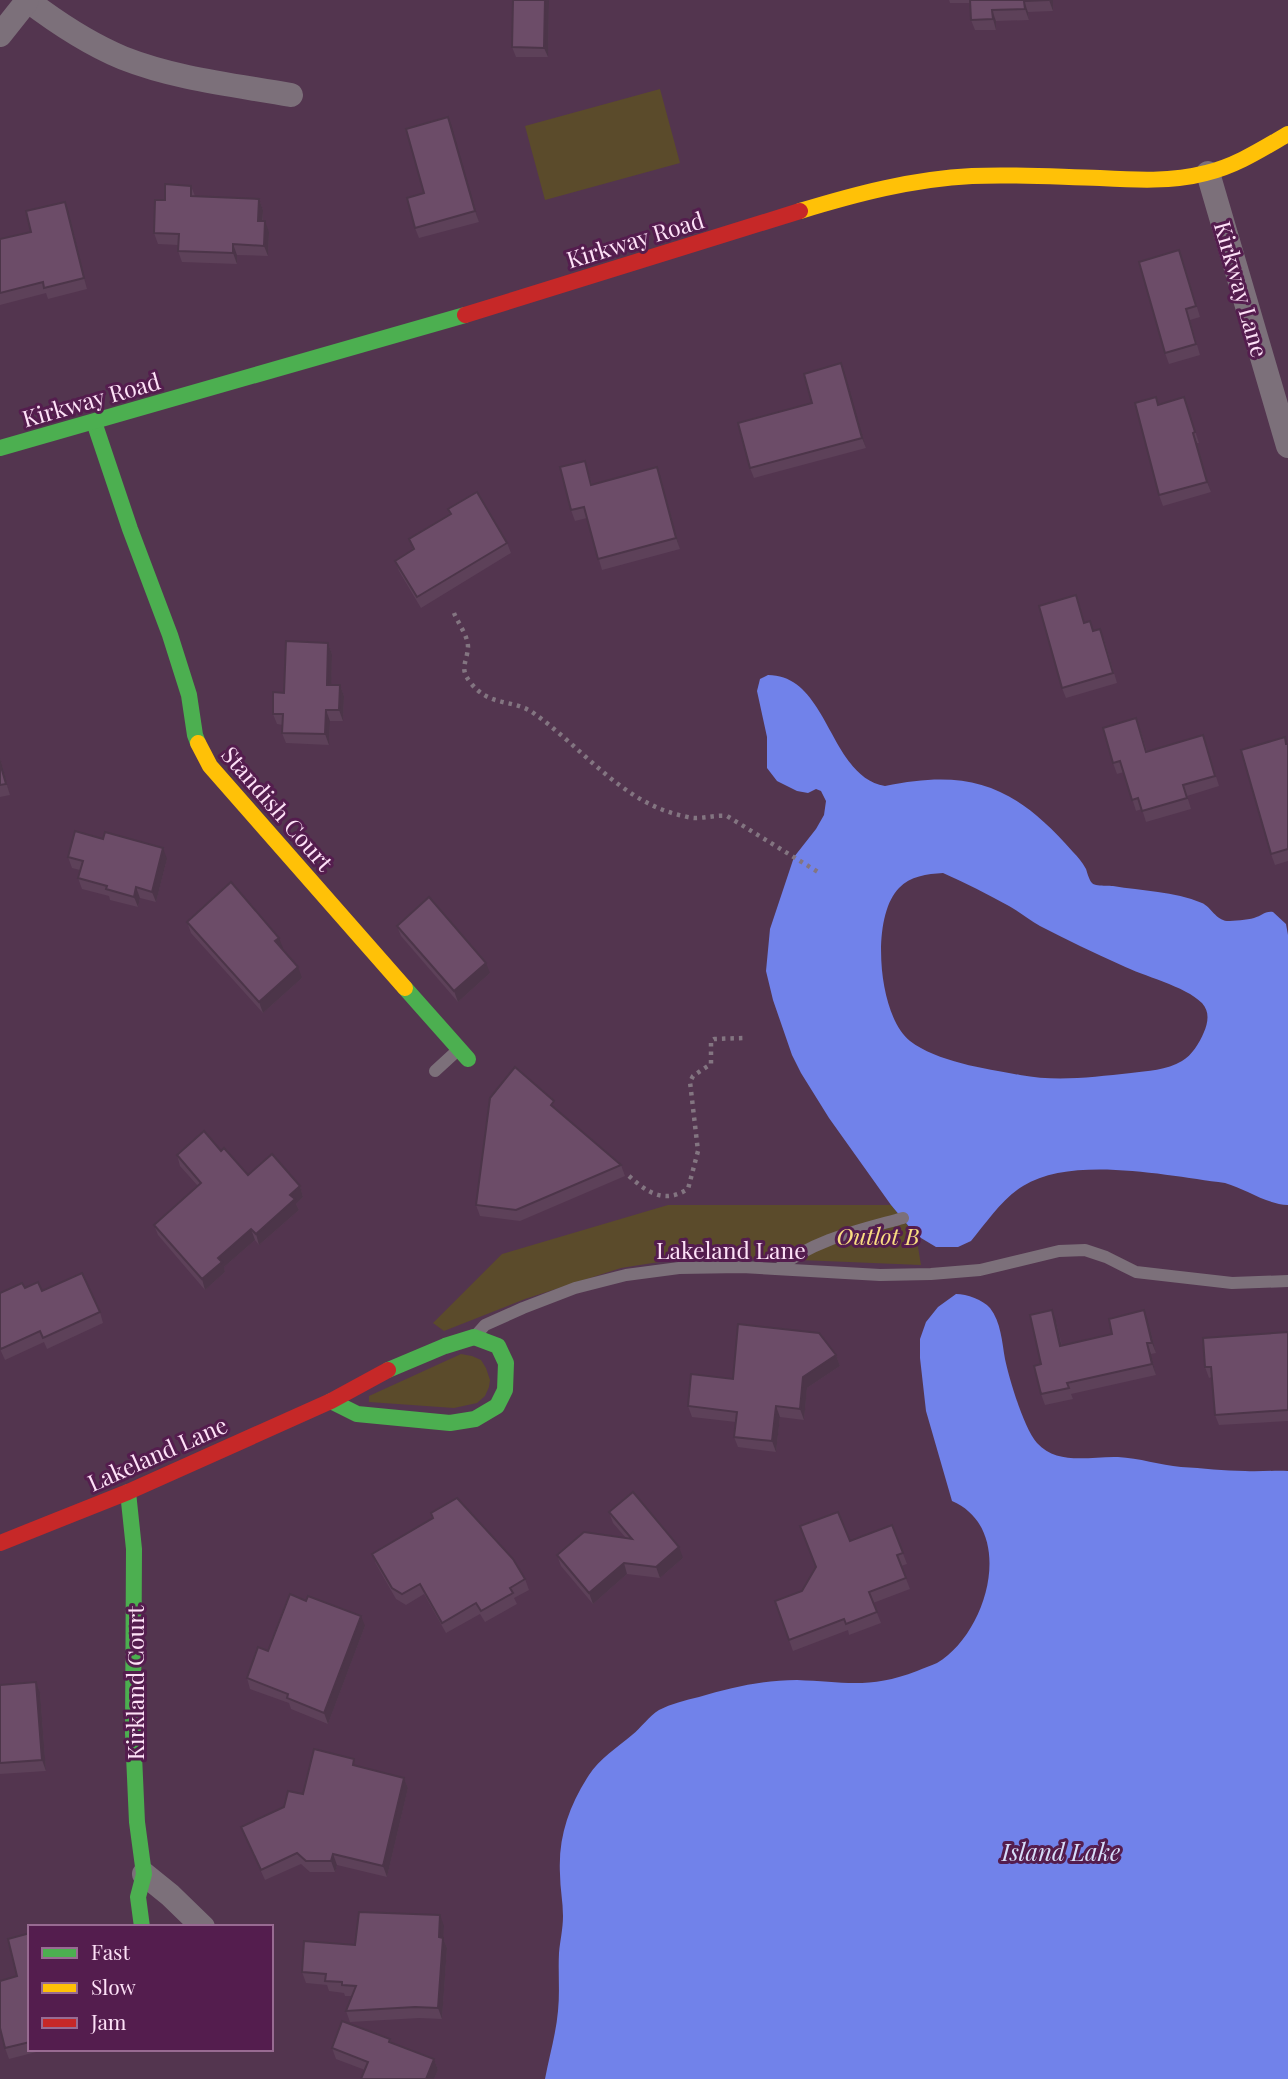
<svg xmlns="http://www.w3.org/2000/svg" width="1288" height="2079" viewBox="0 0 1288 2079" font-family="'Playfair Display',serif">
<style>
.green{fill:#5b4b2b}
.water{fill:#7182ea;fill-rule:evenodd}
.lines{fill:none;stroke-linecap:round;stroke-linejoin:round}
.path{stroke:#837581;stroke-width:4.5;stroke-dasharray:3.5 5;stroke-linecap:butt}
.lane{stroke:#7c707a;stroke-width:12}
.street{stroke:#7c707a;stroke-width:24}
.fast{stroke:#4caf50;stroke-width:16}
.slow{stroke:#ffc107;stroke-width:16}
.jam{stroke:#c62828;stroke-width:16}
.wall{fill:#5d4159}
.shaded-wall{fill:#4c3549}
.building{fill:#6c4c68;stroke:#4c3549;stroke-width:2}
.labels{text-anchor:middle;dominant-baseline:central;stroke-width:6;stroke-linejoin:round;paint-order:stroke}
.street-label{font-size:23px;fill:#fde1f7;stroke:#541d4e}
.park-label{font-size:23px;font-style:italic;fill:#fadd81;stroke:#541d4e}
.water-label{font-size:24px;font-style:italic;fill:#d6def9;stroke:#541d4e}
</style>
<rect width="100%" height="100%" fill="#53354f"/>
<g class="green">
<polygon points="660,89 680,163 545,200 525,126"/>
<polygon points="668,1205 891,1205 916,1235 921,1265 776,1259 684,1258 621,1268 525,1299 444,1331 433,1323 502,1254"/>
<polygon points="461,1354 472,1356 481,1360 486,1368 490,1380 489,1387 485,1396 477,1403 454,1408 369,1402 369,1396"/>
</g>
<g class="water">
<path d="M768 675C829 675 829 777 885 786 971 768 1015 786 1073 852 1078 857 1082 862 1086 869 1087 872 1089 880 1092 883 1096 887 1107 885 1113 886 1142 891 1174 891 1202 903 1211 907 1216 920 1227 921 1234 921 1247 920 1254 918 1262 916 1264 911 1273 912L1286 924 1288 935V1205C1266 1204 1246 1189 1225 1183 1168 1176 1073 1155 1023 1186 1002 1199 987 1222 971 1241L958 1247H936L916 1235 891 1205 829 1118 801 1073 792 1055 773 1000 766 971 770 929 794 857 816 829 824 815 826 801 821 791 816 789 808 793 797 791 777 781 767 768V737L757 691 760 679ZM943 873C966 883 987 894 1009 906 1020 912 1029 920 1040 926 1067 940 1094 953 1121 965 1143 976 1185 986 1202 1003 1210 1012 1208 1022 1204 1032 1199 1044 1192 1055 1182 1061 1167 1070 1147 1071 1131 1073 1093 1077 1057 1082 1020 1075 987 1069 937 1062 910 1041 878 1016 870 917 899 888 910 876 927 874 943 873Z"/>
<path d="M956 1294C967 1294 983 1300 990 1308 1001 1322 1002 1342 1005 1359 1009 1378 1024 1429 1037 1443 1058 1466 1091 1456 1118 1457 1139 1458 1160 1465 1181 1467 1203 1468 1224 1471 1245 1471 1260 1472 1274 1470 1288 1471V2079H545C549 2057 556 2034 558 2011 560 1992 558 1973 559 1953 560 1941 563 1929 563 1916 563 1902 560 1888 560 1874 558 1837 569 1806 589 1775 599 1759 618 1747 632 1735 641 1728 649 1716 659 1710 671 1704 685 1700 699 1697 732 1687 763 1680 797 1680 845 1682 871 1689 917 1671 923 1668 931 1666 937 1663 988 1633 1017 1529 952 1501L926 1411 920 1358V1339L926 1322 938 1307Z"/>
</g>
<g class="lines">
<g class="path">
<path d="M454 613C458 623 468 636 468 647 467 663 459 668 470 682 489 707 512 699 532 712 581 746 619 800 679 815 684 816 690 818 695 818 706 818 715 815 727 816L818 872"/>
<path d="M629 1176C648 1193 664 1204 688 1189L698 1151 690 1082 693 1076 711 1064V1041L714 1039 744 1038"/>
</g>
<g class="lane">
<polyline points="435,1071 459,1049"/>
<path d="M778 1269C812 1240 860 1230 903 1218"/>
<polyline points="477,1334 485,1325 523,1308 575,1288 626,1275 679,1268 742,1267 880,1275 931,1274 980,1270 1059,1251 1085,1250 1106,1257 1136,1272 1232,1283 1288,1281"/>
</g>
<g class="street">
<path d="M27 0C56 22 89 44 123 58 176 79 235 85 291 95"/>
<polyline points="0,35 27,1"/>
<polyline points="1208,173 1288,446"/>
<polyline points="144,1874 170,1895 203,1927"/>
</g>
<g class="fast">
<polyline points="94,422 130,529 170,635 189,695 195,735 198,743"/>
<polyline points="0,448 465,315"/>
<polyline points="405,988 468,1059"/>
<polyline points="331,1401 357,1414 450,1423 475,1419 497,1406 505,1390 506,1363 498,1346 474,1337 445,1346 388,1370"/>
<polyline points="128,1492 134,1549 133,1733 137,1822 144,1874 138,1897 142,1927"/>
</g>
<g class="slow">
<path d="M800 211C856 194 912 179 972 176 1015 174 1057 177 1100 178 1135 180 1172 182 1206 173 1236 166 1262 149 1288 134"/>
<polyline points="198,743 210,766 405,988"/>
</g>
<g class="jam">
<polyline points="465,315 800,211"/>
<polyline points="0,1543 128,1492 331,1401 388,1370"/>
</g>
</g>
<g class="wall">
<polygon points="549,0 548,57 516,57 512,47"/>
<polygon points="949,0 1053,0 1053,11 1028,12 1029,20 996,21 996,30 975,30 971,20 970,3 950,3"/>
<polygon points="448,117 479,222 419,238 415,228"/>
<polygon points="191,186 195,196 259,199 263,210 263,221 269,232 268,256 237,255 237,264 182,262 178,251 178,245 158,244 154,233 165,200"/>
<polygon points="69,213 87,289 48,299 46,293 0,305 0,239 31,232"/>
<polygon points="1183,261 1200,317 1190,320 1200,355 1169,364 1165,353"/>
<polygon points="841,363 866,448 754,478 750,468 812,403"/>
<polygon points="1184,397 1199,443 1197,443 1211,492 1163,506 1159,495 1159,404"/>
<polygon points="585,461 592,484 661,478 680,549 602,570 587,518 575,521 571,510"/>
<polygon points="448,509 507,543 511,553 421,608 399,571 395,561 413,550 409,539 450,515"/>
<polygon points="1076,595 1084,623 1104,639 1117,683 1066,698 1062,688"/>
<polygon points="328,643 332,654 331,685 340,685 344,696 343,721 330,721 329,745 286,743 282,733 283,725 277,724 273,714 284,693"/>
<polygon points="1140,729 1147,751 1203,735 1219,786 1187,796 1191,809 1146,822 1142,809 1136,811 1124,772 1117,774 1113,763"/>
<polygon points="1287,744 1288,744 1288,861 1275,865 1271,854"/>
<polygon points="0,758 10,795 0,797"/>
<polygon points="68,857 167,859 156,902 140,898 138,907 110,900 109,896 82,889 78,878 80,870 72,868"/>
<polygon points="187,922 283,948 282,949 302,978 263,1013 191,933"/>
<polygon points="397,926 490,973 458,1002 401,936"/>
<polygon points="557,1110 621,1165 625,1176 520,1221 480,1216 476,1205"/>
<polygon points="221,1151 248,1175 300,1186 303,1197 296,1204 299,1210 259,1245 255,1240 224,1267 225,1272 205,1290 158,1235 154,1225 198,1186 180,1166 177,1155"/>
<polygon points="25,1288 42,1291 100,1312 103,1323 47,1349 44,1342 5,1360 0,1349 0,1293"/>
<polygon points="1056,1321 1062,1346 1112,1334 1148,1321 1156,1353 1151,1354 1156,1375 1071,1394 1073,1399 1045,1405 1041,1394 1041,1364"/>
<polygon points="1288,1332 1288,1421 1219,1425 1215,1415 1212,1377 1209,1378 1205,1367"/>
<polygon points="836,1355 840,1366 807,1388 804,1420 780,1417 776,1452 738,1447 734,1437 736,1422 692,1417 688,1406 733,1379"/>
<polygon points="609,1512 683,1558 660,1578 627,1574 593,1604 561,1566 557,1555 626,1538 613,1523"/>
<polygon points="431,1513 525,1579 529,1590 514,1598 517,1604 485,1622 480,1614 446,1633 424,1594 406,1605 396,1599 376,1564 372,1554 432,1518"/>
<polygon points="892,1525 907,1564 901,1566 910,1589 873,1603 881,1623 849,1635 848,1630 793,1651 775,1601 802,1591 850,1541"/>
<polygon points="365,1626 328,1724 291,1709 289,1703 250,1689 247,1678 268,1651"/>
<polygon points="36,1682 40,1692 46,1771 0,1774 0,1685"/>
<polygon points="357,1766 404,1778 408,1788 387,1877 337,1865 335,1872 310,1872 301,1864 265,1880 241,1827 284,1807 303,1794"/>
<polygon points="444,1926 443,1938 447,1948 442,2019 419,2018 350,2022 346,2011 352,1996 345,1996 344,1993 329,1991 327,1985 306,1983 302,1972 355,1945"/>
<polygon points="30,1933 30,2049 48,2049 9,2059 5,2048 17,1976"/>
<polygon points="390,2039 391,2043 434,2059 438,2070 434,2079 361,2079 365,2070 336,2059 332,2048"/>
</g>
<g class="shaded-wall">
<polygon points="545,0 549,0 548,57 544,48"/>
<polygon points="1049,0 1053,0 1053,11"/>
<polygon points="1024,1 1028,12 1029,20 1025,9"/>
<polygon points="992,10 996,21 996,30 993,19"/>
<polygon points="448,117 452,127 479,222 475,211"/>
<polygon points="259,199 263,210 262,232 258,221"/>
<polygon points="65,202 69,213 87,289 84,278"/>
<polygon points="265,221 269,232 268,256 264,246"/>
<polygon points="233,244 237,255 237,264 233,253"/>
<polygon points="841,363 845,374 866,448 862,438"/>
<polygon points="1193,433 1197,443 1211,492 1207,482"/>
<polygon points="657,467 661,478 680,549 676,538"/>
<polygon points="328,643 332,654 331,695 327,685"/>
<polygon points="340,685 344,696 343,721 339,710"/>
<polygon points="326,710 330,721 329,745 325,734"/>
<polygon points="0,758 10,795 0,763"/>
<polygon points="163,848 167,859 156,902 152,892"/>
<polygon points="136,887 140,898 138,907 134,897"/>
<polygon points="279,938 283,948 279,952 275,941"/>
<polygon points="486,963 490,973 458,1002 454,991"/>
<polygon points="298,967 302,978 263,1013 259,1002"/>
<polygon points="300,1186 303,1197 296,1204 299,1210 259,1245 256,1234 290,1195"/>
<polygon points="251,1229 255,1240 224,1267 225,1272 205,1290 202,1279 218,1258"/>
<polygon points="1052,1310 1056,1321 1064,1357 1060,1346"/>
<polygon points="1144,1310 1148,1321 1156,1353 1152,1343"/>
<polygon points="1147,1343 1151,1354 1156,1375 1152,1364"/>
<polygon points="836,1355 840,1366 807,1388 804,1420 800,1409 803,1377"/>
<polygon points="776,1406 780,1417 776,1452 772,1441"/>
<polygon points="679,1547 683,1558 660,1578 656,1567"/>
<polygon points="624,1563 627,1574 593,1604 589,1593"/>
<polygon points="361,1616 365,1626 328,1724 324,1713"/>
<polygon points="36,1682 40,1692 46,1771 42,1760"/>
<polygon points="404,1778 408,1788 387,1877 383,1866"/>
<polygon points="333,1854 337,1865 335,1872 331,1861"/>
<polygon points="440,1915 444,1926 443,1944 443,1938 447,1948 442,2019 438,2008 439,1937"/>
<polygon points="434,2059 438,2070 434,2079 426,2079"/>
</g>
<g class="building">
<polygon points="513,0 545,0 544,48 512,47"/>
<polygon points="970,0 1049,0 1024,1 1025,9 992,10 993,19 971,20"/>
<polygon points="448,117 475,211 415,228 407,198 424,193 406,129"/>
<polygon points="165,184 191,186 191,196 259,199 258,221 265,221 264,246 233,244 233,253 178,251 179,234 154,233 155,200 165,200"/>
<polygon points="65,202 84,278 44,288 43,282 0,293 0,239 31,232 26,211"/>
<polygon points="1179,250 1196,306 1186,309 1196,344 1165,353 1139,262"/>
<polygon points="841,363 862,438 750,468 738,423 812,403 804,374"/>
<polygon points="1156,397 1158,405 1184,397 1195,432 1193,433 1207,482 1159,495 1135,403"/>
<polygon points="585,461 591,485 657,467 676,538 598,559 584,507 571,510 560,467"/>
<polygon points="477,492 507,543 417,597 395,561 414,549 409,539 451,514 448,509"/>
<polygon points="1076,595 1084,623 1090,621 1093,631 1100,629 1113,673 1062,688 1039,606"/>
<polygon points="286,641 328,643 327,685 340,685 339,710 326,710 325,734 282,733 283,714 273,714 273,692 284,693"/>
<polygon points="1136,718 1146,752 1203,735 1215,776 1183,785 1187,798 1142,811 1138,798 1132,800 1120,761 1113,763 1103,728"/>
<polygon points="1285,737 1286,744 1288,744 1288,849 1271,854 1241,750"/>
<polygon points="0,763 6,784 0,785"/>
<polygon points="75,831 103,839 105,832 163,848 152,892 136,887 134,897 106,889 107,886 78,878 83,861 68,857"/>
<polygon points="231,882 279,938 275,941 298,967 259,1002 187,922"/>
<polygon points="429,897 486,963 454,991 397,926"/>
<polygon points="515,1067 554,1101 551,1105 621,1165 516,1210 476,1205 490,1098"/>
<polygon points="204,1131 221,1151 224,1148 248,1175 272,1154 300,1186 290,1195 295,1199 256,1234 251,1229 218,1258 222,1262 202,1279 154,1225 201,1183 177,1155"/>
<polygon points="82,1273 100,1312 43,1338 40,1331 1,1349 0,1347 0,1293 22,1283 25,1288 38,1282 42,1291"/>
<polygon points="1052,1310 1060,1346 1112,1334 1109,1319 1144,1310 1152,1343 1147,1343 1152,1364 1067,1383 1069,1388 1041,1394 1034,1366 1041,1364 1030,1315"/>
<polygon points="738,1324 819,1333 836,1355 803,1377 800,1409 776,1406 772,1441 734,1437 737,1412 688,1406 691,1374 733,1379"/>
<polygon points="1288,1332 1288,1410 1215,1415 1211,1367 1205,1367 1203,1338"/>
<polygon points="633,1492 679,1547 656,1567 624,1563 589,1593 557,1555 584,1532 632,1539 609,1512"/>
<polygon points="457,1498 513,1559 525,1579 510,1588 513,1593 481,1611 476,1603 442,1623 420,1584 402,1594 392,1588 372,1554 433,1518 431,1513"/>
<polygon points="838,1512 850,1541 892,1525 903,1553 897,1555 906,1578 869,1592 877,1612 846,1624 844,1619 789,1640 775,1601 802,1591 816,1567 800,1526"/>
<polygon points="290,1594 306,1601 308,1596 361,1616 324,1713 287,1698 288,1694 247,1678 258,1647 268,1651"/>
<polygon points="36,1682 42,1760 0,1763 0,1685"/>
<polygon points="314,1749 354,1759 353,1765 404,1778 383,1866 333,1854 331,1861 306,1861 297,1853 261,1870 241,1827 284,1807 288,1791 303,1794"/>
<polygon points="359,1912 440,1915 439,1937 443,1938 438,2008 415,2007 346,2011 356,1986 342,1985 342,1982 325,1981 326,1974 302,1972 304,1941 355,1945"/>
<polygon points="30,1933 30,2042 5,2048 0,2028 0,1981 17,1976 8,1939"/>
<polygon points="342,2021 390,2039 389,2042 434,2059 426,2079 361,2079 368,2062 332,2048"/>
</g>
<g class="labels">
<g class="street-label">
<text transform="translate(635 239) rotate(-17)">Kirkway Road</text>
<text transform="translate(1242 289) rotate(74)">Kirkway Lane</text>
<text transform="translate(91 399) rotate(-16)">Kirkway Road</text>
<text transform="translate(278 808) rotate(49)">Standish Court</text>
<text x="731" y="1249">Lakeland Lane</text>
<text transform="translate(157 1453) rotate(-24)">Lakeland Lane</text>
<text transform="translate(134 1683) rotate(-90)">Kirkland Court</text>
</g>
<g class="park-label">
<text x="878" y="1235">Outlot B</text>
</g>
<g class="water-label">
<text x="1061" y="1851">Island Lake</text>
</g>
</g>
<rect x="28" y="1925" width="245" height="126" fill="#541d4e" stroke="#986b92" stroke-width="2"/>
<rect x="42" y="1948" width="35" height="10" fill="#4caf50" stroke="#986b92" stroke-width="2"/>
<text x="91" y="1960" font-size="21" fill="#fde1f7">Fast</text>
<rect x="42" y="1983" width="35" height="10" fill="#ffc107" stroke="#986b92" stroke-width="2"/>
<text x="91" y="1995" font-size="21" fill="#fde1f7">Slow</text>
<rect x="42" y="2018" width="35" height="10" fill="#c62828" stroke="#986b92" stroke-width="2"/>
<text x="91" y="2030" font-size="21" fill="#fde1f7">Jam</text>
</svg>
